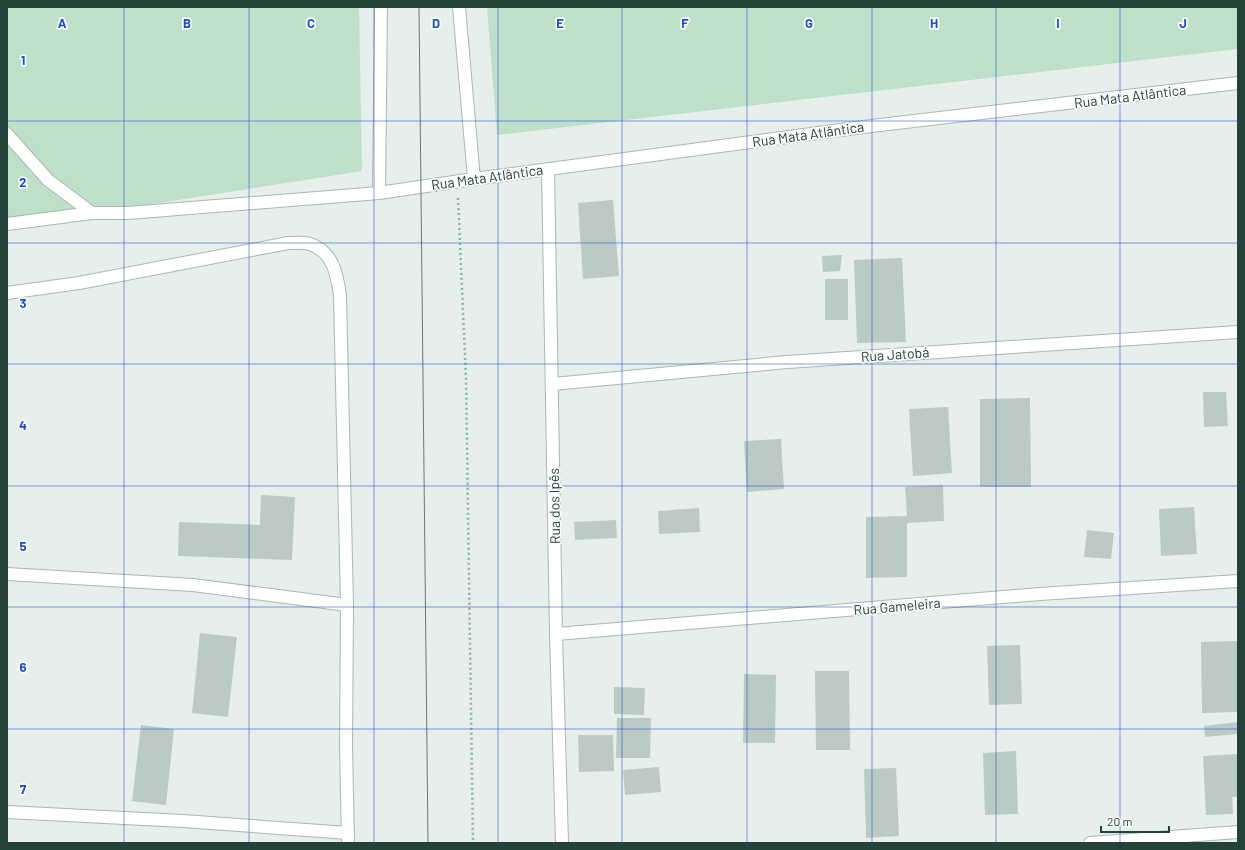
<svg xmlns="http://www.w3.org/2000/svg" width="1245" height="850" viewBox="0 0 1245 850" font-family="Barlow,sans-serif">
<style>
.green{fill:#bfe0c8}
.building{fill:#bbcac4}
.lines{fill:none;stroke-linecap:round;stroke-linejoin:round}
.minor-casing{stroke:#a8b8b2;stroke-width:14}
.path{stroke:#86b3a5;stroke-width:2.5;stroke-dasharray:2 3;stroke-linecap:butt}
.minor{stroke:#fff;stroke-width:12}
.tram{stroke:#5f7d75;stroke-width:1}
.grid{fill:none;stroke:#1d4ed8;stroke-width:1;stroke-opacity:0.55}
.labels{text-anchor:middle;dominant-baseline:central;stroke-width:3.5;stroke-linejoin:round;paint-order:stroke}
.street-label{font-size:14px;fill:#24423a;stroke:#f7fbf9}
.grid-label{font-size:13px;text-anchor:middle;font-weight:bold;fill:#1d4ed8;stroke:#f7fbf9;stroke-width:3.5;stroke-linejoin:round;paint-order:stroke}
</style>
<rect width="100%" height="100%" fill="#e6efeb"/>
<g class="green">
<polygon points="7,7 359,7 362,171 7,227"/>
<polygon points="487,7 1238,7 1238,49 497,135"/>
</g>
<g class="building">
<polygon points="613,200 619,276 583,279 578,203"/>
<polygon points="842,255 840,271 823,272 822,256"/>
<polygon points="902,258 906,342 857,343 854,260"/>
<rect x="825" y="279" width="23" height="41"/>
<polygon points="1203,392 1226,392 1228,426 1204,427"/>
<polygon points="1030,398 1031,487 980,487 980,399"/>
<polygon points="948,407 952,473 913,476 909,409"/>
<polygon points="781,439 784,489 747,492 744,441"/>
<polygon points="943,485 944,521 907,523 907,577 866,578 866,517 907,516 905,487"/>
<polygon points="261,495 295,497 292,560 178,556 179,522 260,525"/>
<polygon points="1194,507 1197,554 1161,556 1159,509"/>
<polygon points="699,508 700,532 659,534 658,511"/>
<polygon points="616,520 617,538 575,540 574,522"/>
<polygon points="1087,530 1114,533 1111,559 1084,557"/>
<polygon points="200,633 237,637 228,717 192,713"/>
<polygon points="1237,641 1238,712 1202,713 1201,642"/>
<polygon points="1020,645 1022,704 989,705 987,646"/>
<polygon points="815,671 849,671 850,750 816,750"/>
<polygon points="744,674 776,675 775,743 743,743"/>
<polygon points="614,687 645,688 644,715 614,714"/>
<polygon points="617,718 651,718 650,758 616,758"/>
<polygon points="1238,722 1238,734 1205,737 1204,726"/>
<polygon points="141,725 174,729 166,805 132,801"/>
<polygon points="578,735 613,735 614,771 579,772"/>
<polygon points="1016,751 1018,814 985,815 983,753"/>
<polygon points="1238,754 1238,797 1232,797 1233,814 1206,815 1203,756"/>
<polygon points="659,767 661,792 625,795 623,770"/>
<polygon points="896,768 899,836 866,838 864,769"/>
</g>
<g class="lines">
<defs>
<g id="minor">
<polyline points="459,7 474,179"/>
<polyline points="7,134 48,180 92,213 128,213 379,193 474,179 863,127 1238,83"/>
<polyline points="548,169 556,634 562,843"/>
<polyline points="379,193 381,7"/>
<polyline points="7,224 92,213"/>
<path d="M7 293 79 283 288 243C295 243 304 242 310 244 333 252 337 274 340 295L347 605 346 746 348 843"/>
<polyline points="553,384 787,362 1238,332"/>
<polyline points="7,574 193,585 347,605"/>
<polyline points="556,634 1040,594 1238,581"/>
<polyline points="7,812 183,821 348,833"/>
<polyline points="1090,843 1238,832"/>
</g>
</defs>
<use href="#minor" class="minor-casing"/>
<polyline class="path" points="458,198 466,378 473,843"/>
<use href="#minor" class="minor"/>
<polyline class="tram" points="419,7 428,843"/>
</g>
<path class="grid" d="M124 7V843M249 7V843M374 7V843M498 7V843M622 7V843M747 7V843M872 7V843M996 7V843M1120 7V843M7 121H1238M7 243H1238M7 364H1238M7 486H1238M7 607H1238M7 729H1238"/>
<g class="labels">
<g class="street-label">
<text transform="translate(1130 96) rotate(-7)">Rua Mata Atlântica</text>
<text transform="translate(808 134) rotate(-8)">Rua Mata Atlântica</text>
<text transform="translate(487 177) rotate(-8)">Rua Mata Atlântica</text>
<text transform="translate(895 354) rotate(-4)">Rua Jatobá</text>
<text transform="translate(554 506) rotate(-91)">Rua dos Ipês</text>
<text transform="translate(897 606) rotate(-5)">Rua Gameleira</text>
</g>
</g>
<g class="grid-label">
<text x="62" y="28">A</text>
<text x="187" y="28">B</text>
<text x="311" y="28">C</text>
<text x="436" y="28">D</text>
<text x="560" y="28">E</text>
<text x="685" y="28">F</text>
<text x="809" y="28">G</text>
<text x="934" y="28">H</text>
<text x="1058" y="28">I</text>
<text x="1183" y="28">J</text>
<text x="23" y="65">1</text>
<text x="23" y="187">2</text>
<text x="23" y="308">3</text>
<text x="23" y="430">4</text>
<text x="23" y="551">5</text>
<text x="23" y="672">6</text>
<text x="23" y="794">7</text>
</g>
<rect width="1245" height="850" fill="none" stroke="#24423a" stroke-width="16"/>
<path d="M1101 826v6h68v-6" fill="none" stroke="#24423a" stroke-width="2"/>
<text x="1107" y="826" font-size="12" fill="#24423a" stroke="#f7fbf9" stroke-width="3" paint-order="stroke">20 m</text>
</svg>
